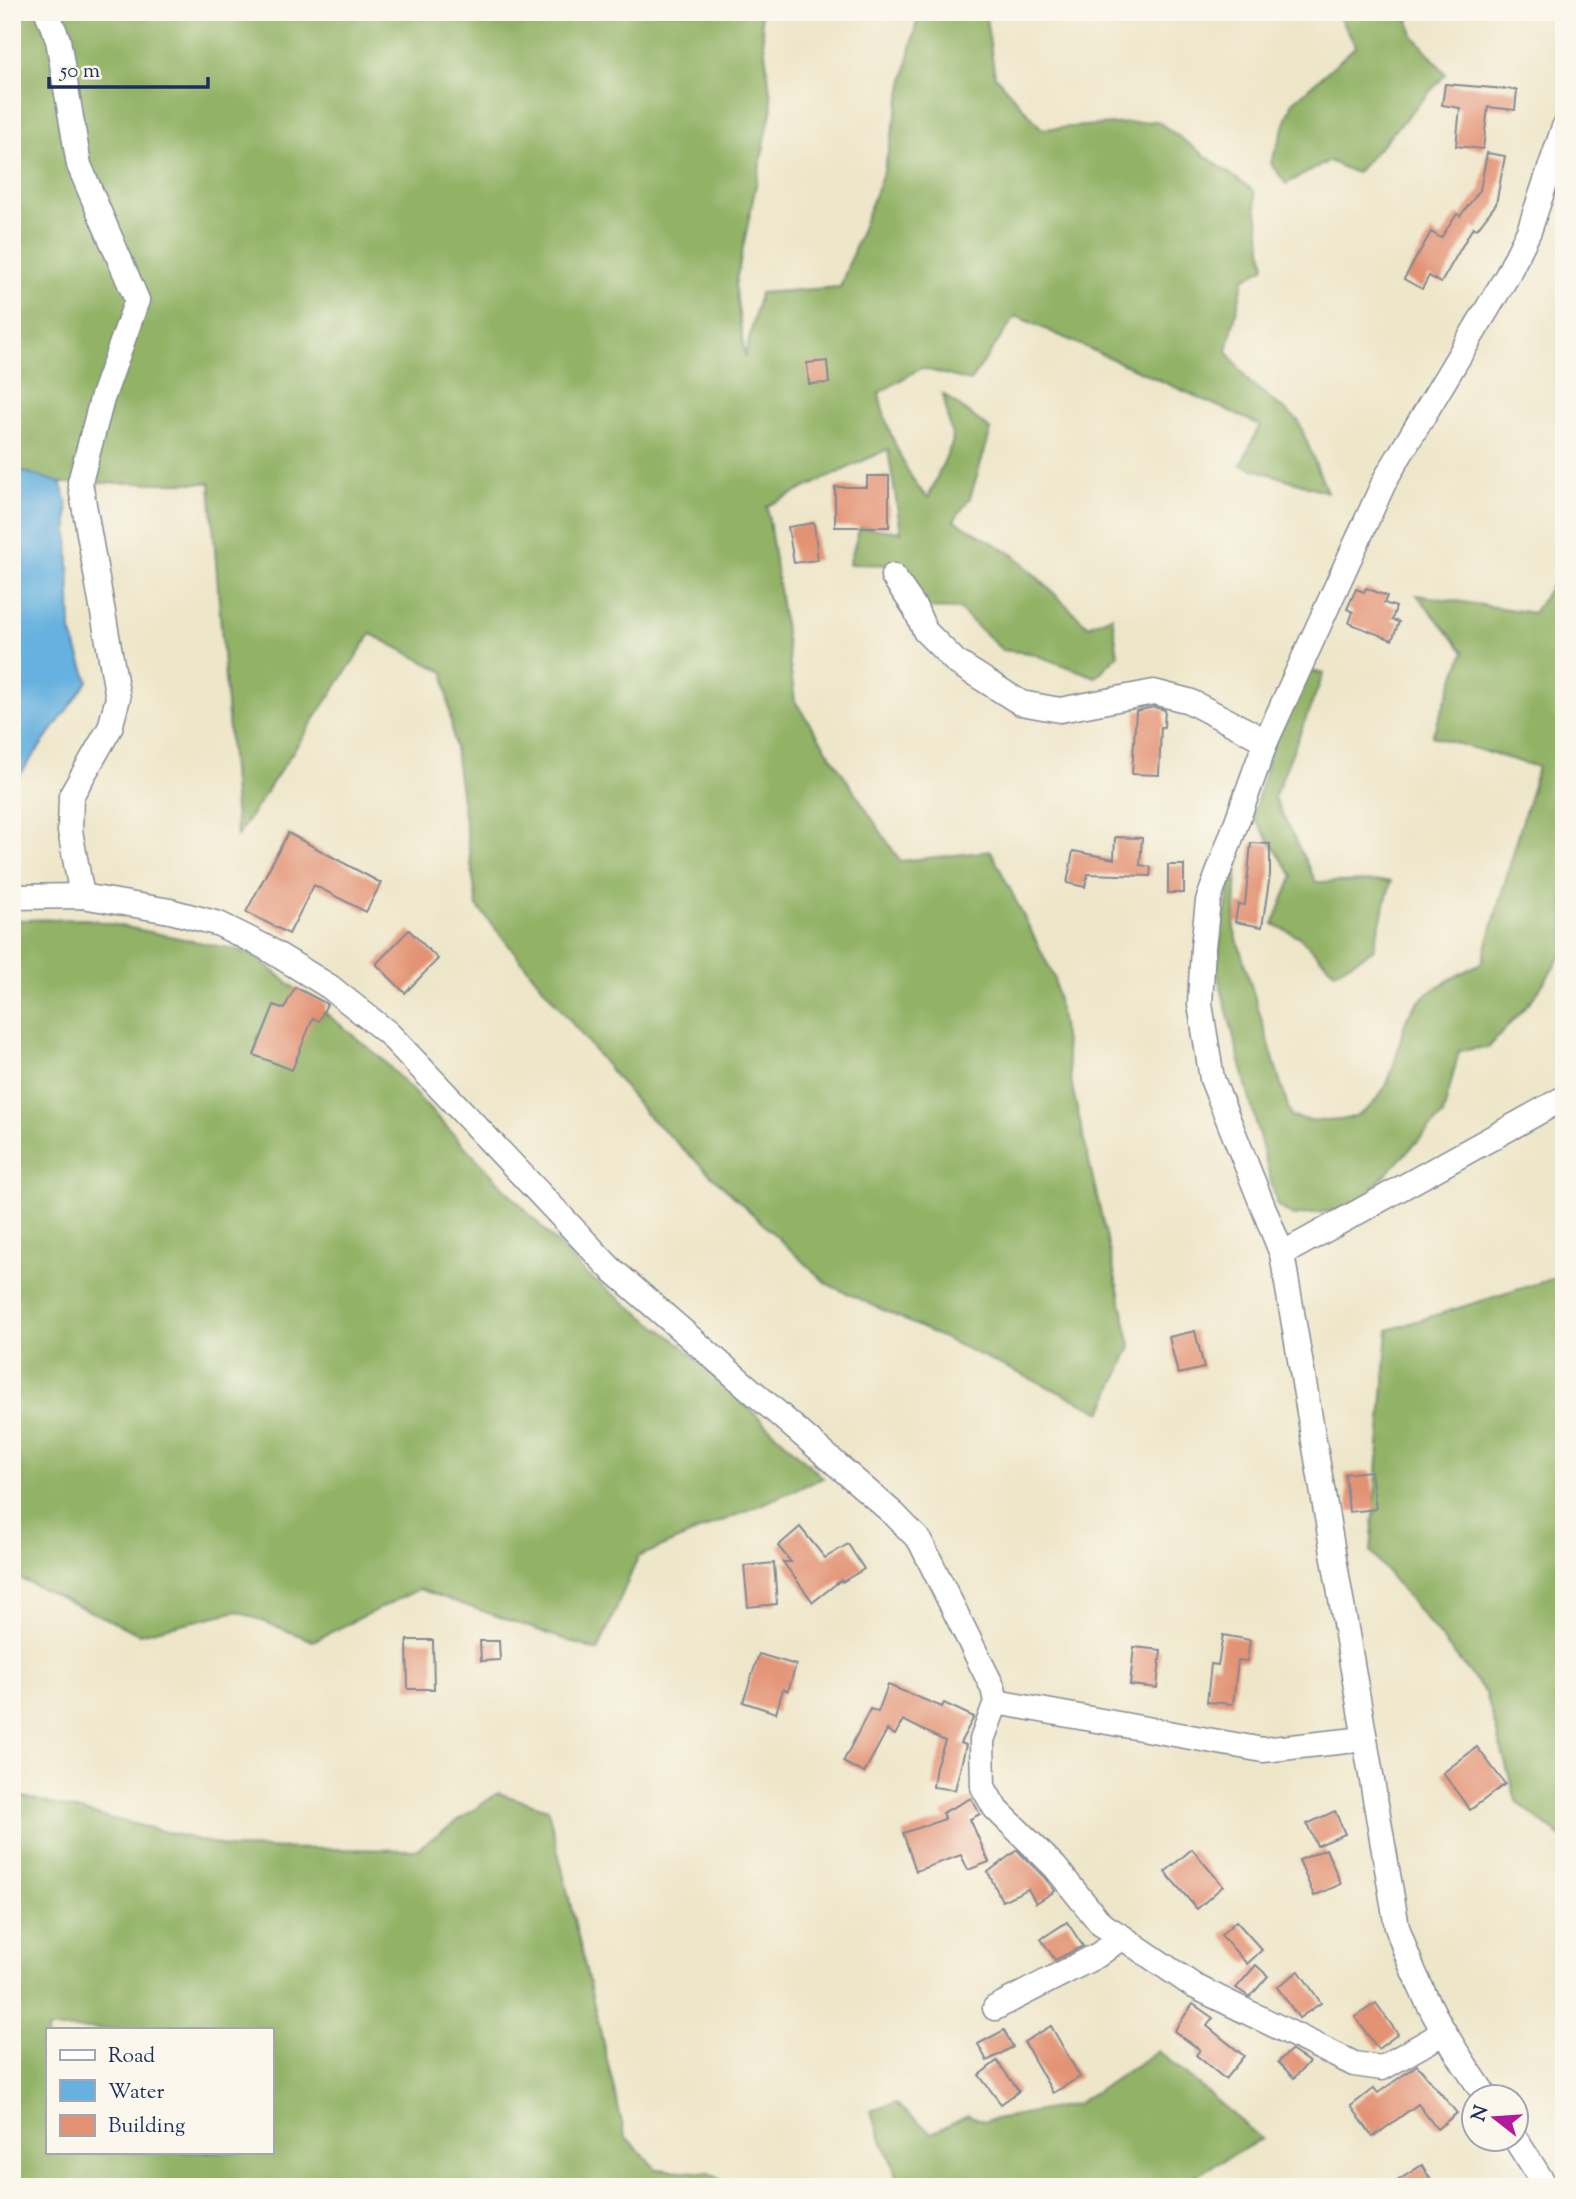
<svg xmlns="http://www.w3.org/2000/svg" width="1576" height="2199" viewBox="0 0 1576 2199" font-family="'Sorts Mill Goudy',serif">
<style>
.forest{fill:#92b266;stroke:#567062;stroke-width:2;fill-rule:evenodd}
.water{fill:#66b1df;stroke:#40709e;stroke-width:2}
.building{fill:#e39273}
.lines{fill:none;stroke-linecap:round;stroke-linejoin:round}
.minor-casing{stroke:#848a94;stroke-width:27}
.minor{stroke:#fff;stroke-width:24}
</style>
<rect width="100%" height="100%" fill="#fbf7ec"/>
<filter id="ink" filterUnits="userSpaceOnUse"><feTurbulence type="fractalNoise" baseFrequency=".0143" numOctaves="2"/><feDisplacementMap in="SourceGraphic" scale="14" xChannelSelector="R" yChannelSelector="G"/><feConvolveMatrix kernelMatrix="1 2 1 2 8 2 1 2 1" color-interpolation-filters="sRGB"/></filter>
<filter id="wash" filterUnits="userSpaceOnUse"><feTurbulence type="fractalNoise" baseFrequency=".00686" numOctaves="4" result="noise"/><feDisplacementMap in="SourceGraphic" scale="28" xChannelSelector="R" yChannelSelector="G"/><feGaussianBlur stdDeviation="1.57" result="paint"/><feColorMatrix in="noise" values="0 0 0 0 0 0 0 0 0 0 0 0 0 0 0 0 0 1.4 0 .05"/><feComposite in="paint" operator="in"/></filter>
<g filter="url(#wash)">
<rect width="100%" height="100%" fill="#eee6c9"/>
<g class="forest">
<path d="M12 12H760L772 107 735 286 745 357 760 293 840 287 884 170 919 12H985L995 76 1042 129 1157 121 1254 191 1265 267 1244 279 1227 351 1249 382 1298 420 1327 492 1241 465 1260 425 1016 316 970 381 921 368 879 393C884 423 906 478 928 498L953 441 943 394 991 430 970 498 954 520 1014 555 1088 626 1112 616 1118 655 1096 677 1030 653 1002 650 959 609 915 608 902 565 849 564 860 527 901 532 888 449 767 506 795 701 900 861 991 851 1054 977 1073 1091 1131 1346 1102 1412 827 1284 646 1114 477 906 444 672 371 634 237 836 210 483H60L12 468Z"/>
<polygon points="1336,12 1406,12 1413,35 1446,74 1356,173 1329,161 1286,184 1271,163 1293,102 1356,46"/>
<path d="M1564 567V952L1535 996 1489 1047 1459 1051 1443 1115 1353 1208 1293 1216 1277 1205 1216 968 1239 831 1234 929 1291 1117C1350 1128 1379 1118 1396 1058 1400 1045 1402 1028 1408 1016 1422 990 1458 976 1482 962L1538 767 1432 736 1464 652 1417 595 1533 613Z"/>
<polygon points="1309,671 1324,673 1274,798 1316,882 1391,881 1373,950 1335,972 1298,936 1273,924 1293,876 1253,816 1272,746"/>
<polygon points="87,919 251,953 380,1057 586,1274 678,1342 823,1478 638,1557 598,1651 419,1589 313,1641 237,1611 139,1634 12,1575 12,920"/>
<polygon points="1564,1275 1564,1840 1516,1801 1486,1693 1371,1552 1388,1330"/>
<path d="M498 1793 548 1809 625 2136 656 2169 709 2173 734 2187H12V1794L231 1848 415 1850ZM47 2029H271V2152H47Z"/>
<polygon points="1158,2051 1262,2139 1175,2187 902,2187 870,2111 895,2103 932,2133 968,2115 985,2121 1077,2104"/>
</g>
<polygon class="water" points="12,468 60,483 67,502 71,631 88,681 12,785"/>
<g id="blocks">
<g class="building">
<polygon points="1445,84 1517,90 1515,110 1488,107 1483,149 1456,146 1460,108 1442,105"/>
<polygon points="1487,153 1505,156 1496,204 1477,229 1473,227 1441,283 1429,276 1422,289 1404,279 1431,232 1441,238 1457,214 1460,216 1480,190"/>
<polygon points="827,361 829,383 809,384 807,363"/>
<polygon points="867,476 889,476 889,527 835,527 835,487 867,487"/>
<polygon points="814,523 818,560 794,563 788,527"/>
<polygon points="1366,588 1387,596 1384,603 1396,607 1392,620 1399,622 1392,640 1349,623 1353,612 1347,609 1356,589 1364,592"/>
<polygon points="1154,707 1165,710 1164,727 1161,727 1159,775 1132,774 1136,711"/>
<polygon points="288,833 381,883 366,912 314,885 289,934 246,912"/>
<polygon points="1115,837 1142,838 1140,865 1151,867 1150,876 1088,874 1085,887 1067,883 1073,851 1114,859"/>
<polygon points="1251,843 1270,844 1270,875 1262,927 1235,922 1238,904 1245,905"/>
<rect x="1168" y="865" width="16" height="28"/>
<polygon points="409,930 438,959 405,993 376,964"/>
<polygon points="295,987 327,1004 319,1021 313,1018 292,1070 254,1055 274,1005 284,1009"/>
<polygon points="1195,1331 1204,1368 1178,1374 1169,1337"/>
<polygon points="1371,1471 1376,1509 1349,1512 1345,1474"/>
<polygon points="800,1527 825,1558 848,1544 864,1569 842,1582 841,1580 813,1602 783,1562 791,1562 778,1546"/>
<polygon points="774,1563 777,1604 748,1607 744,1566"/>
<polygon points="1223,1635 1250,1640 1247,1661 1238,1660 1233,1704 1207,1702 1211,1664 1218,1665"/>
<polygon points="407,1640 433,1640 434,1689 408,1689"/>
<polygon points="480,1641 499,1641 500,1660 481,1661"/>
<polygon points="1134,1647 1161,1650 1157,1688 1130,1685"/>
<polygon points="759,1654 796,1665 788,1691 783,1689 776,1713 743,1702"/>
<polygon points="888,1685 942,1707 944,1703 974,1717 960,1743 966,1745 955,1790 933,1787 936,1766 945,1741 903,1720 895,1735 887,1730 864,1773 843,1762 870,1709 878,1712"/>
<polygon points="1477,1747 1505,1784 1470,1810 1443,1773"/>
<polygon points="971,1798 980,1814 970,1819 989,1862 968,1870 961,1855 916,1871 903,1833 945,1819 942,1813"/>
<polygon points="1335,1811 1345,1834 1317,1846 1307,1824"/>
<polygon points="1192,1849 1223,1886 1197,1909 1165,1872"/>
<polygon points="1326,1849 1341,1884 1314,1896 1299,1860"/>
<polygon points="1017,1850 1044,1877 1055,1891 1036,1903 1028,1889 1002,1901 988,1872"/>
<polygon points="1236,1921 1262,1950 1247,1964 1221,1935"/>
<polygon points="1067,1922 1083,1946 1055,1960 1041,1939"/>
<polygon points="1256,1965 1268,1976 1250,1997 1236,1988"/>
<polygon points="1299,1971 1321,2003 1299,2018 1277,1987"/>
<polygon points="1376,2003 1398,2034 1378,2049 1355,2017"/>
<polygon points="1193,2004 1213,2018 1207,2026 1244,2056 1225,2079 1196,2055 1200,2050 1174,2031"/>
<polygon points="1051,2026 1080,2077 1053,2093 1024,2042"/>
<polygon points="1004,2030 1013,2047 987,2061 978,2044"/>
<polygon points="1291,2050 1309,2062 1294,2078 1278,2062"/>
<polygon points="997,2061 1019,2091 1001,2104 979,2075"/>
<polygon points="1417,2065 1457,2113 1437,2129 1418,2104 1373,2137 1351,2106 1374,2088 1378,2093"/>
<polygon points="1422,2165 1435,2187 1388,2187"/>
</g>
</g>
</g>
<g filter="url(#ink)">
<use href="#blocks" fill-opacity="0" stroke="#848a94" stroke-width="2"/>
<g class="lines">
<defs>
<g id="minor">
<polyline points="47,12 58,40 79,165 137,300 102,399 80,482 118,698 110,728 71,796 70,831 82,896"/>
<polyline points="893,576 915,608 925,631 956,662 1021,703 1060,710 1154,692 1189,701 1266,741"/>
<polyline points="12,897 82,896 170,911 219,924 265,947 330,987 388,1033 609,1267 895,1515 920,1541 993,1688 996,1702 982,1740 983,1787 995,1808 1055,1867 1101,1924 1122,1937 1098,1955 995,2008"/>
<polyline points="1282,1254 1564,1098"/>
<polyline points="996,1702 1263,1750 1365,1739"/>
<polyline points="1122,1937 1194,1986 1354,2064 1382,2068 1443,2033"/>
<path d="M1487 2098C1447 2040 1419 1995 1397 1927L1282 1254 1212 1079 1200 1004 1203 947 1208 901 1266 741 1386 478 1507 276 1529 231 1564 127"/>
<polyline points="1516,2140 1546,2187"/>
</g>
</defs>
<use href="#minor" class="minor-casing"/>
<use href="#minor" class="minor"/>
</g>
</g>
<rect width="1576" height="2199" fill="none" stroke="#fbf7ec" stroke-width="42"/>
<rect x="46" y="2028" width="228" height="126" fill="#fbf7ec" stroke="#a1a7b3" stroke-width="2"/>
<rect x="60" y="2050" width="35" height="10" fill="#ffffff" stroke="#a1a7b3" stroke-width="2"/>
<text x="108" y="2062" font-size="21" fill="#1b2f5e">Road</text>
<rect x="60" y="2080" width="35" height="21" fill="#66b1df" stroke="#a1a7b3" stroke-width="2"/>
<text x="108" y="2098" font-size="21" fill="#1b2f5e">Water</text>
<rect x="60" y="2115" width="35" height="21" fill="#e39273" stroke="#a1a7b3" stroke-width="2"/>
<text x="108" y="2132" font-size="21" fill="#1b2f5e">Building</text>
<g transform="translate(1495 2118) rotate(287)"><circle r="33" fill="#fbf7ec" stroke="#a1a7b3" stroke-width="2"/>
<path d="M0-5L12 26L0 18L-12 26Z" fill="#b5179e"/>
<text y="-10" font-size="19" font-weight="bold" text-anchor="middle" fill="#1b2f5e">N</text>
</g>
<path d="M49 77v10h159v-10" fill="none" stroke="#1b2f5e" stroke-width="3.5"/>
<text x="60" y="77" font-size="21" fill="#1b2f5e" stroke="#fbf7ec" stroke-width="5" paint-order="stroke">50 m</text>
</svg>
